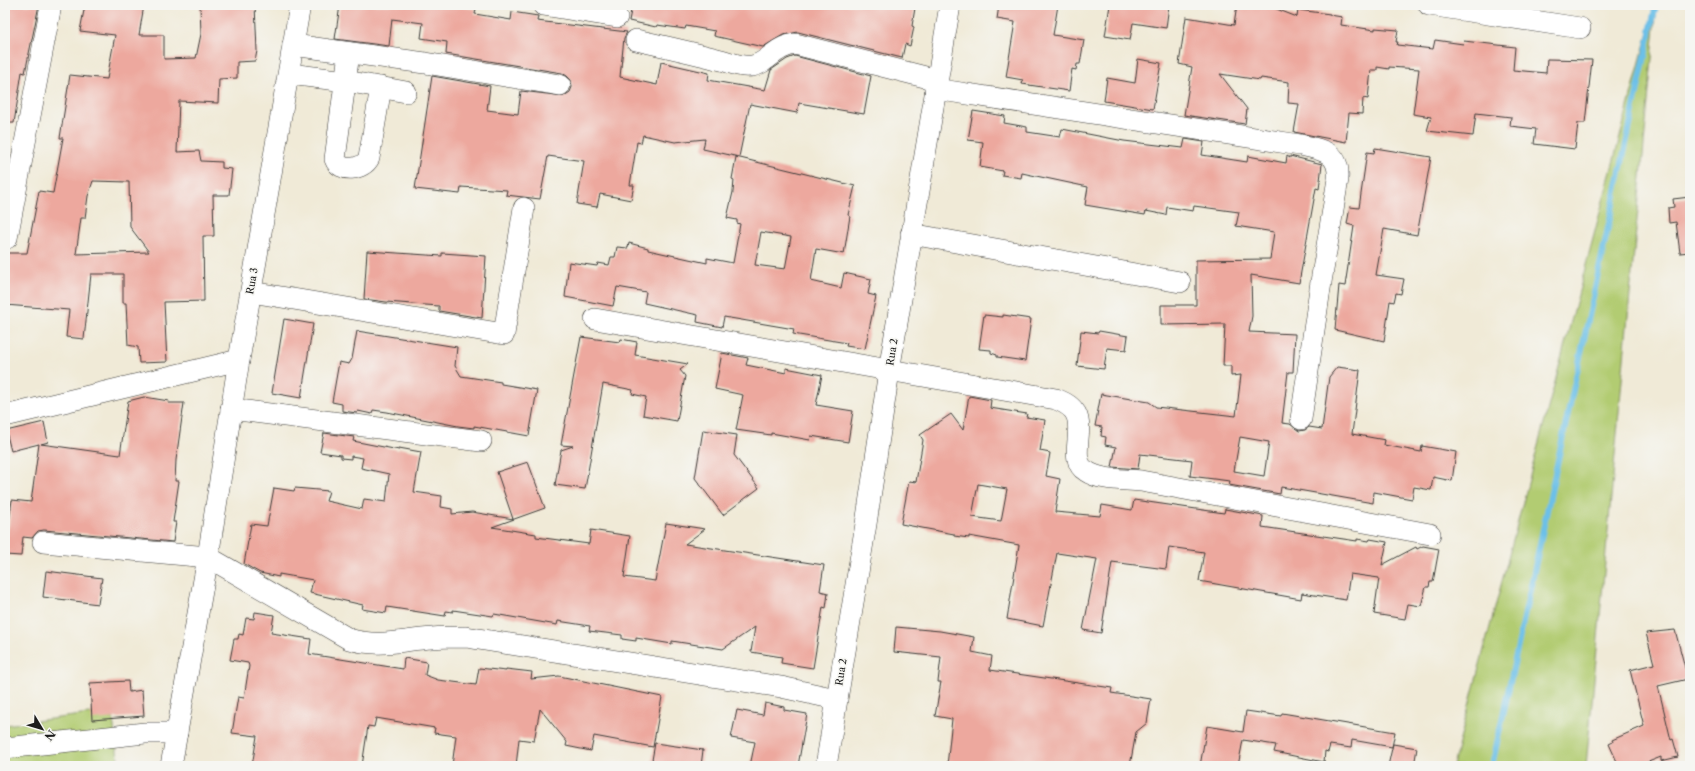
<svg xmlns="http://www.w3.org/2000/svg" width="1695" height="771" viewBox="0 0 1695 771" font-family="'Libre Caslon Text',serif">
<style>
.green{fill:#b2cc72;stroke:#677447}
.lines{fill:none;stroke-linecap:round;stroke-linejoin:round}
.stream{stroke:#6cc0e8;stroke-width:6}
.building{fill:#eda89e;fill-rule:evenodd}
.minor-casing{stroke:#3c3b38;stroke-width:22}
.minor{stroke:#fff;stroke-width:21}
.labels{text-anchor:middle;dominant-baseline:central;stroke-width:3;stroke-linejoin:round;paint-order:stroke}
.street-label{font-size:10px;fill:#1c1c1c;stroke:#f6f6f2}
</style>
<rect width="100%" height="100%" fill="#f6f6f2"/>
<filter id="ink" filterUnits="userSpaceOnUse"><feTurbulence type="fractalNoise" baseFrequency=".025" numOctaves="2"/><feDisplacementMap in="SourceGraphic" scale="8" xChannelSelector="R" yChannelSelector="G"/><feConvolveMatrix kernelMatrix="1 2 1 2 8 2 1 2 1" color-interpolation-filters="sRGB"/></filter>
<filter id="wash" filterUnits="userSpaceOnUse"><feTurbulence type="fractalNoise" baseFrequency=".012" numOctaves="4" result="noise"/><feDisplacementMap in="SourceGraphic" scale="16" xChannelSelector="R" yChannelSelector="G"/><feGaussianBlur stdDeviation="0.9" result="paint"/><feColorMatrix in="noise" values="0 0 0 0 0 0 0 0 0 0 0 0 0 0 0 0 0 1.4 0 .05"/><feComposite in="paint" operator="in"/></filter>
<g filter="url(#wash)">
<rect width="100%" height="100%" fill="#f0ead7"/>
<g class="green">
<polygon points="1655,5 1657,5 1586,766 1453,766"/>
<polygon points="112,711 119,766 5,766 5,725"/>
</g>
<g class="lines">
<polyline class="stream" points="1492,766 1656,5"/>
</g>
<g id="blocks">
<g class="building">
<polygon points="7,5 39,5 25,73 22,72 14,123 5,123 5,15"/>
<path d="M85 5H144L139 35H164V59L196 58 201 34 200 5H255L257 51 255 61 237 62V78L219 79 218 103 179 101 177 152 199 151 201 161 222 162V168L232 169 229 195H213L214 236H203L204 301 164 302 167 362 139 363 138 347 128 345 126 303H123V274H91L84 339 66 337 69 310 5 305V253H27L39 191 53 193 63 138H60L70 75 107 79 115 35 80 31ZM93 181 129 182 130 227 149 252 76 254 81 218H85L88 196Z"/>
<polygon points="340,5 448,5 476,9 475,14 511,20 512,12 538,16 537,21 627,32 624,38 620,77 657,85 661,62 709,73 708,80 765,90 771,70 787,59 795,56 871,76 864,114 799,103 797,113 750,104 739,157 703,149 705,139 675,142 643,135 641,143 637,142 630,185 634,185 631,200 600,194 597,207 577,204 584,161 548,156 540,199 506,195 507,190 461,187 460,194 415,189 432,76 490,86 487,110 518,114 521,91 564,96 570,92 572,87 571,80 567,76 562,73 446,54 447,42 421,38 423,23 392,19 389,46 335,39"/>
<polygon points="632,5 912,5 912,8 915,8 912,26 914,27 910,46 905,44 902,58 798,32 783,35 763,47 714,36 715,31 686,26 685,29 657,25 656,27 629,21"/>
<polygon points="999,5 1058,5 1053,35 1084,40 1080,64 1077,64 1076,70 1072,69 1069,91 1022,84 1023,80 1006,77 1015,22 997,19"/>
<polygon points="1110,5 1169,5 1166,28 1133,23 1130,40 1105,36"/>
<polygon points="1237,5 1274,8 1297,17 1298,10 1330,14 1330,15 1342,17 1341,25 1375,30 1375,28 1398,30 1396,42 1398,42 1397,45 1433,49 1435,40 1463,44 1464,41 1515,47 1513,70 1546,73 1547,59 1592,60 1585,123 1578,123 1575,149 1534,144 1536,129 1510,126 1511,117 1476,113 1473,136 1427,131 1431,117 1413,114 1419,69 1389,67 1389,69 1377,67 1377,70 1371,70 1368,99 1363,98 1362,114 1349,113 1346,142 1294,132 1299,104 1288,103 1289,82 1261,78 1260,80 1220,74 1247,109 1245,124 1184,115 1192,67 1179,64 1186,17 1234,25"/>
<polygon points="1138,59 1161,63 1153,109 1104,101 1107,78 1135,83"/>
<path d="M973 111 1005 116 1004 123 1027 127V132L1060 137 1062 129 1124 141 1183 148 1185 139 1204 142 1202 155 1247 162 1248 156 1286 163 1287 156 1290 158V156L1322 164 1319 189 1316 188 1299 283 1251 275 1252 316 1249 332 1295 334 1293 372H1288L1282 423 1290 424 1299 431 1305 430 1309 427 1322 429 1329 377 1337 367 1360 370 1352 434 1385 440 1384 445 1421 452 1422 446 1456 452 1452 481 1433 477 1431 490 1414 487 1412 499 1374 492 1373 503 1281 487 1280 494 1229 485 1230 481 1190 476 1192 460 1140 454 1138 469 1112 467 1116 447 1105 445 1106 437 1101 436 1102 427 1095 426 1101 394 1149 402 1156 407 1236 416 1241 375 1231 376V366H1223L1225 324 1161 325V305H1196V260L1270 259 1274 232 1236 226 1239 212 1194 206 1193 211 1167 207 1166 215 1146 211 1145 215 1085 205 1088 187 1022 173 1021 178 1002 175 1003 171 980 167 983 142 968 140ZM1240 437 1269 442 1264 476 1234 471Z"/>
<polygon points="1375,148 1431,157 1417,235 1384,229 1376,275 1404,279 1401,294 1396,293 1394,302 1390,301 1384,341 1335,330 1339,285 1345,286 1354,226 1347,224 1350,207 1359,208 1367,152 1374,153"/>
<path d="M736 157 855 186 848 215 850 216 844 254 816 249 811 281 841 288 844 273 871 279 868 294 876 296 865 349 846 346 847 343 793 334 794 329 724 317 722 327 697 322 698 315 644 303 646 292 617 287 613 306 565 297 569 262 597 266 598 263 609 265 611 257H615L617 247 628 248 629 243 648 248V250L707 263V258L733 263 740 224 737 223V220L727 218 733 192 734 180 732 179ZM761 232 791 237 785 269 755 265Z"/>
<polygon points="1690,197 1690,252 1680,253 1676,222 1669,223 1668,208 1674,207 1673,199"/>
<polygon points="367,251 442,256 442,253 486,256 482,318 439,311 439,306 386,302 364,299"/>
<polygon points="984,315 1003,317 1003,315 1031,319 1025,361 997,357 997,355 991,353 991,350 979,349"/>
<polygon points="284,319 313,324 301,398 272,393"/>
<polygon points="357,331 457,347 455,366 461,376 501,382 501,384 537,390 529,436 474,426 474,428 458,426 387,412 373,410 372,414 358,411 357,413 342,411 342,404 332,402 339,362 349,364 352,359"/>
<polygon points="1081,331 1098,333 1099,331 1128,336 1126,350 1107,348 1104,369 1077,366"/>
<polygon points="581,337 620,342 621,339 637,342 635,355 688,364 680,370 685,376 677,421 643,415 646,397 632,394 633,390 603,384 585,489 555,485 561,450 573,446 561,445"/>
<polygon points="722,353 748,358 746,365 786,373 786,368 822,375 816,405 853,411 848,442 811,436 810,440 771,433 771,435 736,430 743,395 715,389"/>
<path d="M969 396 991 400 990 408 1027 414 1026 417 1045 420 1040 451 1050 453 1046 476 1060 479 1055 512 1100 516 1102 505 1132 510 1134 500 1224 513 1225 509 1263 516 1262 527 1357 541V539L1369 541 1370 539 1387 542 1382 565 1416 547 1417 549 1423 546 1439 549 1433 582H1430L1429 587H1426L1421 606 1408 604 1405 619 1374 614 1379 578 1350 574 1346 600 1302 593 1301 599 1199 581 1204 552 1169 547 1166 569 1112 562 1101 633 1083 630 1097 559 1057 553 1043 626 1007 619 1019 545 969 536V538L954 536V534L901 524 909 481 916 482 923 440 920 435 951 414 963 430ZM978 484 1007 489 1001 521 972 517Z"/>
<polygon points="144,397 169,401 168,403 184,403 176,460 175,481 179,481 173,522 176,522 173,542 44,530 38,531 32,538 23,537 21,556 5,555 5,536 7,537 12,500 31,502 39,444 11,451 6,431 44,422 48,442 41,444 120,455 128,401"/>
<polygon points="703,430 737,435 734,455 759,488 723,515 695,478"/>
<polygon points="324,433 354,437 353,441 399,450 399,448 421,452 414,492 442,496 441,507 452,509 452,514 472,512 513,519 497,472 528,462 545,508 492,527 536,534 536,537 589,544 591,530 630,536 624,577 655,581 666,523 705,529 685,544 824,565 820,591 828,593 826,608 823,607 813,668 781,663 782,657 751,652 755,627 723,649 672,641 672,644 636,638 636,641 622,639 622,635 589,631 590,626 558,621 557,625 494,614 493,616 453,610 453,612 446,611 445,616 387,607 386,613 362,609 363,605 310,593 313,580 279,574 279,577 260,573 244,564 251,524 267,526 274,488 294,491 295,488 329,491 326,501 362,509 364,499 386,502 389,474 361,468 363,458 351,456 351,459 341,458 341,455 320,452"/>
<polygon points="46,571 102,578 98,604 43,597"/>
<polygon points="255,612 274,615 271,633 311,639 309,654 403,669 404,658 427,662 425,675 438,680 476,685 479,668 506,671 506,669 532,672 531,679 559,676 662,697 653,747 594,736 591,751 566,746 567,742 540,709 534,741 519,739 516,766 452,766 456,736 434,733 435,728 376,718 374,727 368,726 362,766 252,766 257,736 232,733 238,697 244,698 249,666 248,663 230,660 234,639 238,639 239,634 243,635 246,618 254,619"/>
<polygon points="896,627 940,631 974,637 972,652 992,656 990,670 1112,688 1111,693 1151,699 1147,723 1136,732 1130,766 947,766 952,719 935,716 941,682 938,682 941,657 894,652"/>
<polygon points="1675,630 1688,679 1658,686 1671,740 1673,739 1678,757 1661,761 1661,757 1638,766 1619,766 1609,744 1613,742 1612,740 1644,726 1630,670 1654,664 1646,633"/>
<polygon points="128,681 129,692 142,690 144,716 92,720 90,683"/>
<polygon points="765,703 784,707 784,710 807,714 798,766 750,766 755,742 731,738 737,710 763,715"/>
<polygon points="1246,711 1281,716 1282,713 1395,732 1392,747 1352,740 1351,748 1330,745 1328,752 1325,751 1324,762 1274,752 1276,745 1243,740 1238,766 1200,766 1207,726 1243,732"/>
<polygon points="655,743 703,750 701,766 651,766"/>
<polygon points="1393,744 1417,748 1414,766 1388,766"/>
</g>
</g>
</g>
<g filter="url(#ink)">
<use href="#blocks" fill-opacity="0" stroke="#3c3b38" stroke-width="1"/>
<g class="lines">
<defs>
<g id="minor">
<polyline points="543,5 617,17"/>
<polyline points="1429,5 1580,28"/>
<path d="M636 40C663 46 690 52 717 59 728 61 740 68 752 66 767 64 774 47 795 44L937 80"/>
<polyline points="293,45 425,63 560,85"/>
<path d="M349 53 335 159C340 173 363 170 369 158L381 87"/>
<polyline points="289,74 346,81 406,92"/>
<path d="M935 89 1300 145C1323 150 1340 152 1338 179L1321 282 1301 419"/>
<polyline points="911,234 1180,282"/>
<polyline points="7,238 51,5"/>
<polyline points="251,292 504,334 524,208"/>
<path d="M595 319 1056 399C1063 402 1070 405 1074 411 1087 426 1067 460 1086 471 1101 481 1123 479 1141 481L1430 534"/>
<polyline points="231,409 481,441"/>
<polyline points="5,416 239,360"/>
<path d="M43 542 208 557 349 639C379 648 402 640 432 638 443 637 455 637 466 637L781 687 836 699"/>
<polyline points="5,748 145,733 177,733"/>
<polyline points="171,766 208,557 239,360 300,5"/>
<polyline points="826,766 866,524 889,371 950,5"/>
</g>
</defs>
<use href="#minor" class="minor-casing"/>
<use href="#minor" class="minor"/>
</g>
</g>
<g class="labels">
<g class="street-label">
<text transform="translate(252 281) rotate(-80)">Rua 3</text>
<text transform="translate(892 352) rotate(-81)">Rua 2</text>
<text transform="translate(841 672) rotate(-81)">Rua 2</text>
</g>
</g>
<rect width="1695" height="771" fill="none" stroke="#f6f6f2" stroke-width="20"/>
<g transform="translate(42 729) rotate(128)" stroke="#f6f6f2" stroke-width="3" paint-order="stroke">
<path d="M0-3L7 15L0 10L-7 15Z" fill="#1c1c1c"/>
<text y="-6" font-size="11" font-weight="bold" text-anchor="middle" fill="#1c1c1c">N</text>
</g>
</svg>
